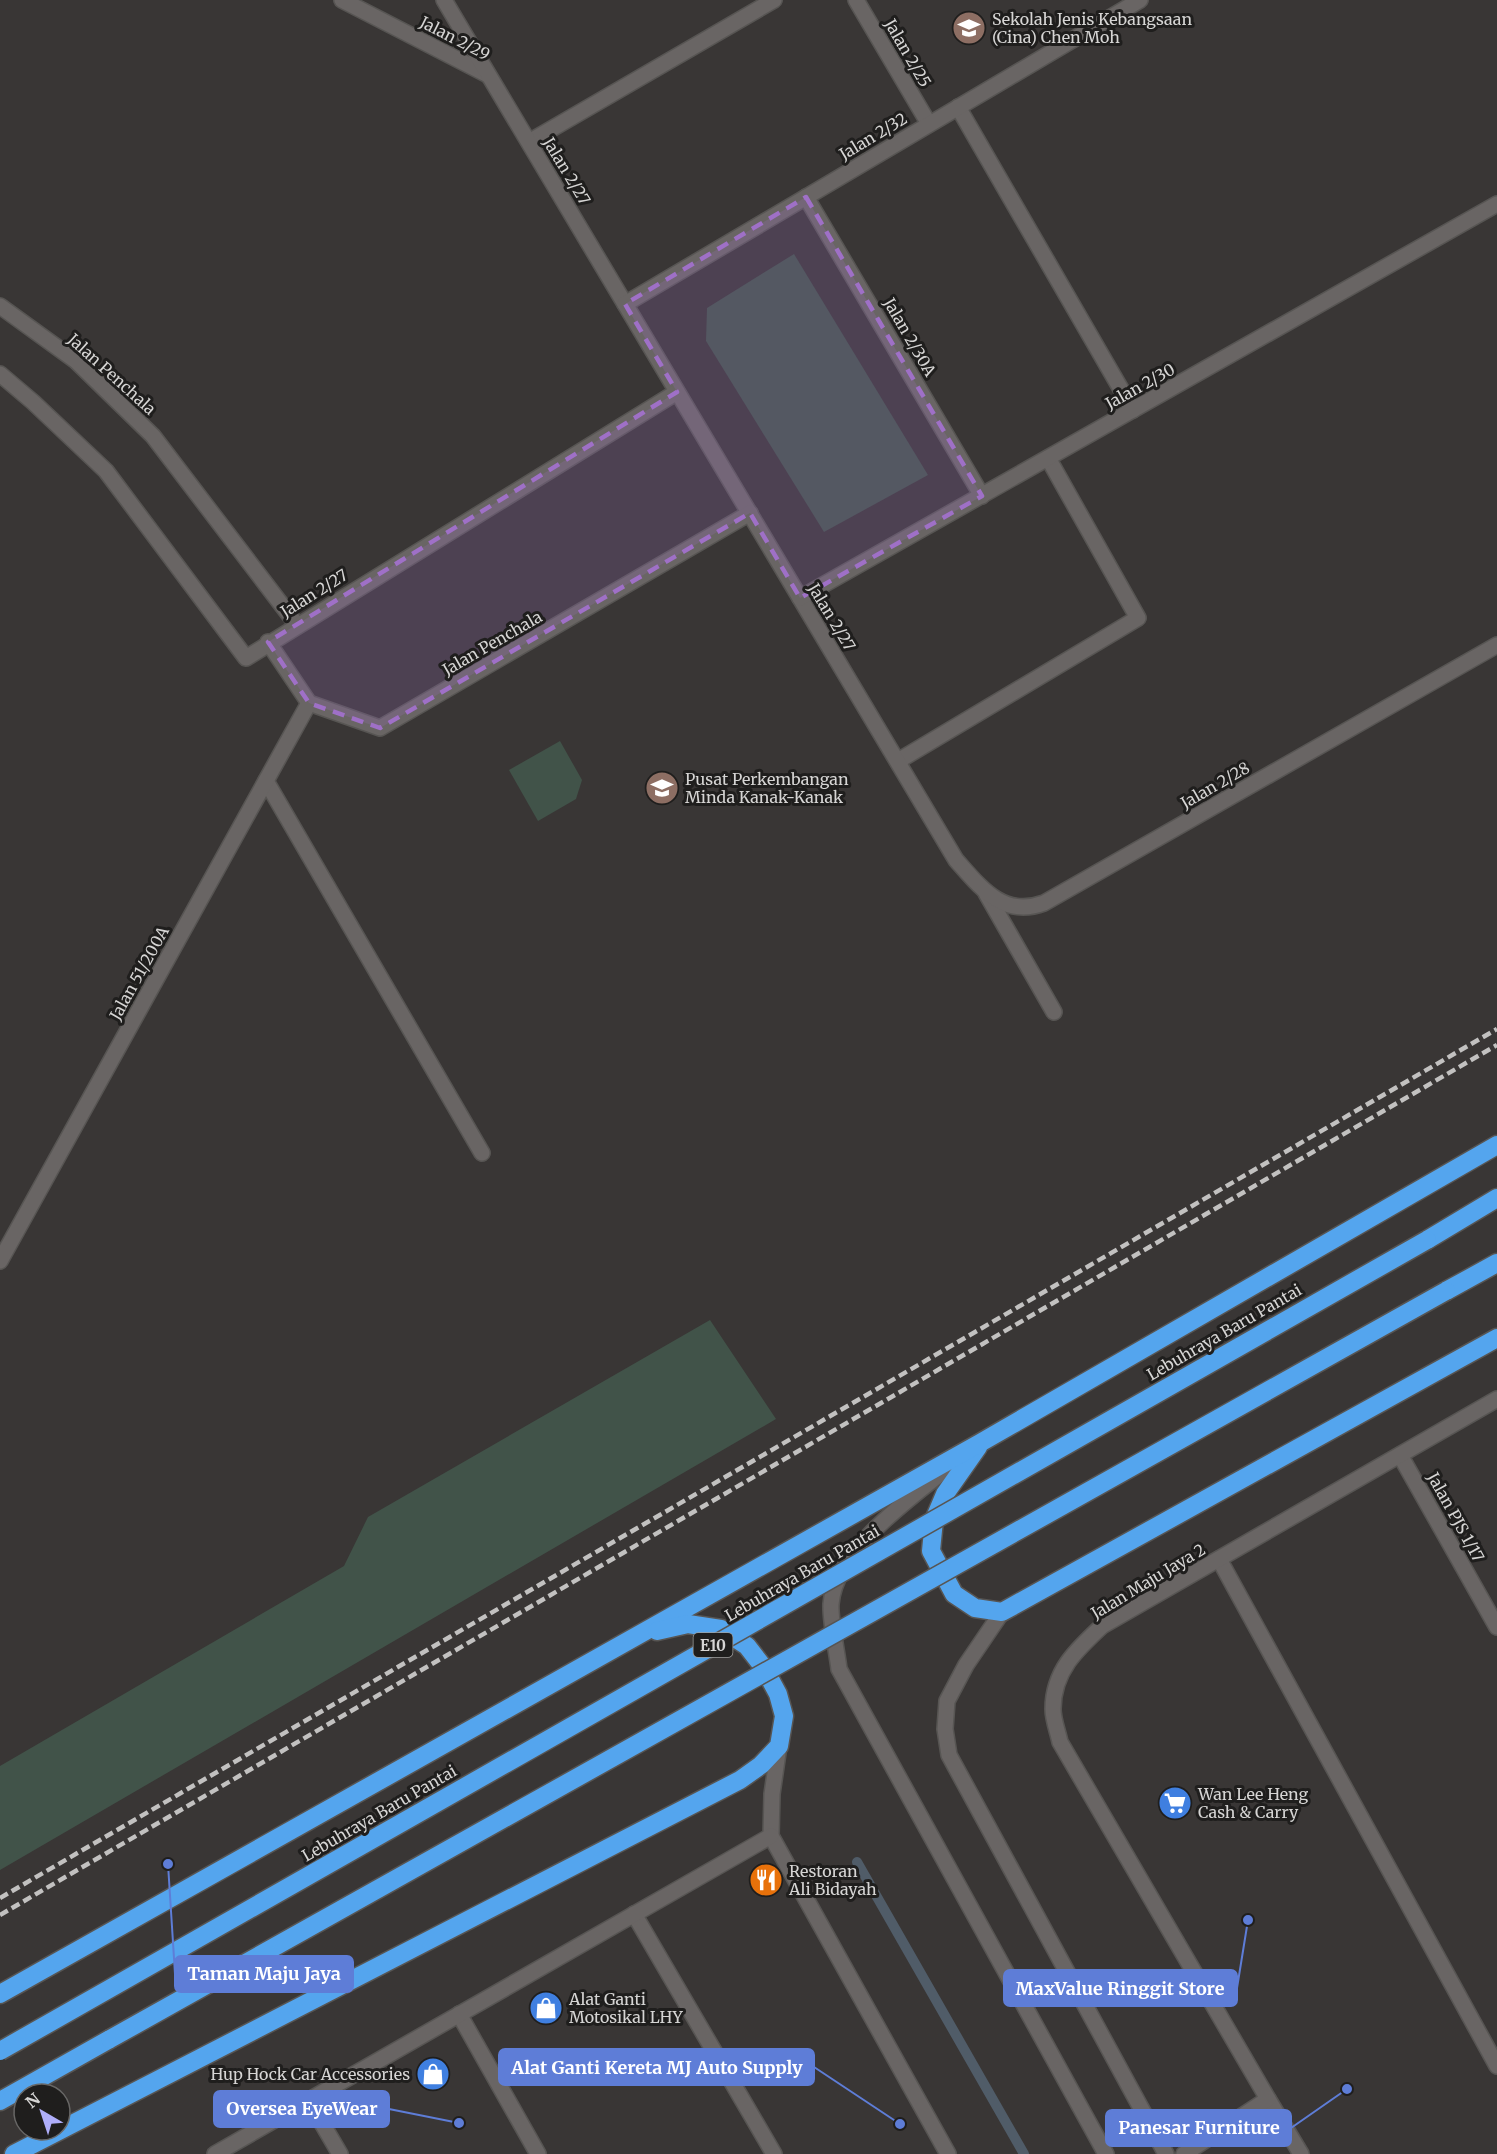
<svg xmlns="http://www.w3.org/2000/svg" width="1497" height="2154" viewBox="0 0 1497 2154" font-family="Merriweather,serif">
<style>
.green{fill:#415349}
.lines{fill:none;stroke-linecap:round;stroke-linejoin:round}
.stream{stroke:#505c68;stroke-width:10}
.service-casing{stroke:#575553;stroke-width:18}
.minor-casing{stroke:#575553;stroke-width:18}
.tertiary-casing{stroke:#575553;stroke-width:18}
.motorway-casing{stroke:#575553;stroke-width:21}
.service{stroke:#696564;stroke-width:15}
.minor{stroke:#696564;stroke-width:15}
.tertiary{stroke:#696564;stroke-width:15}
.motorway{stroke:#54a5ee;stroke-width:18}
.rail{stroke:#c2c1c0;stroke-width:4.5;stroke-dasharray:9 4.5;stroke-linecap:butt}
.motorway-bridge-casing{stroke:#575553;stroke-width:21;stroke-linecap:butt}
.motorway-bridge{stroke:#54a5ee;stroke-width:18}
.marked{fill:#9f70c7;fill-opacity:0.2;stroke:#9f70c7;stroke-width:4.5;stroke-dasharray:12 8;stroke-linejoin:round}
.labels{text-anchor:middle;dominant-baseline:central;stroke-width:6;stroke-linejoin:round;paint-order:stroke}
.shield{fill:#1f1e1d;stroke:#9f9e9d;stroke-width:1.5}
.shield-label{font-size:15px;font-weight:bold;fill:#d6d5d4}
.poi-label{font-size:16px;fill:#d6d5d4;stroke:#1f1e1d;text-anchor:start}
.street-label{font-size:16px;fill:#d6d5d4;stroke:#1f1e1d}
.leader{fill:none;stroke:#5e7dd7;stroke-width:2}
.callout-dot{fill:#5e7dd7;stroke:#1f1e1d;stroke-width:2}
.callout{fill:#5e7dd7;stroke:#5e7dd7;stroke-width:2}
.callout-label{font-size:18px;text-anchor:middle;font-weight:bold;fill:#fff}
</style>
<rect width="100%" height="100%" fill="#393635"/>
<g class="green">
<polygon points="794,254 928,475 824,532 706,341 707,308"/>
<polygon points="560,741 582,780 576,799 538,821 509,770"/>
<polygon points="710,1320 776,1419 0,1870 0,1766 344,1566 368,1517"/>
</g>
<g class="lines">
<polyline class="stream" points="857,1862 1024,2154"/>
<defs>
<g id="service">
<polyline points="958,107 1133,410"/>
<polyline points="529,142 774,0"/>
<polyline points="898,761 1138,618 1048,458"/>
<polyline points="986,893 1054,1012"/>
<polyline points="1219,1559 1497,2066"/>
<polyline points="634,1914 774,2154"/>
<polyline points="309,2101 340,2154"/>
</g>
<g id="minor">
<polyline points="342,0 488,75"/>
<path d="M444 0 956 860C981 888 1003 918 1044 903L1497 645"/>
<polyline points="856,0 929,124"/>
<polyline points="806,197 982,496"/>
<polyline points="625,304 1140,0"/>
<polyline points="0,306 76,361 153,436 297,625"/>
<polyline points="0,374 33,402 106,471 246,658 677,392"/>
<polyline points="800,598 1497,204"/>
<polyline points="268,642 309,703 380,728 750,513"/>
<polyline points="266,781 482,1153"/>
<polyline points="0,1261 309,703"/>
<polyline points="1400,1455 1497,1627"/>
<polyline points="779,1746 772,1794 771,1836 948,2154"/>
<polyline points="459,2014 538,2154"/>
<polyline points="1268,2099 1301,2154"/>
<polyline points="215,2154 771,1836"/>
<path d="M1184 2154 1268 2099 1060 1742C1058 1732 1053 1720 1053 1709 1053 1671 1077 1649 1102 1626L1497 1399"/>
</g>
<g id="tertiary">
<path d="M949 1467C910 1498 835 1551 831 1604 830 1620 837 1652 839 1669L1106 2154"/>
<polyline points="1002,1612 966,1665 947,1701 945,1729 949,1755 1166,2154"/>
</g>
<g id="motorway">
<polyline points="1427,1240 1497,1198"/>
<polyline points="1446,1291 1497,1263"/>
<polyline points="978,1447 945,1494 934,1520 931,1551 954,1594 975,1608 1002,1612 1497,1338"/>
<polyline points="0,1994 980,1443 1497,1145"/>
<polyline points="0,2101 110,2039"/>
<polyline points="14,2154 740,1780 761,1765 779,1746 784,1716 778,1694 764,1668 747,1646 721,1629 688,1624 657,1631"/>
</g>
</defs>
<use href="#service" class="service-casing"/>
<use href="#minor" class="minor-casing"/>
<use href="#tertiary" class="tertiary-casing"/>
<use href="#motorway" class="motorway-casing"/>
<use href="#service" class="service"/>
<use href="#minor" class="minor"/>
<use href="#tertiary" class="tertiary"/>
<use href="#motorway" class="motorway"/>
<g class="rail">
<polyline points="0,1898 1497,1029"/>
<polyline points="0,1915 1497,1045"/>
</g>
<defs>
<g id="motorway-bridge">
<polyline points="110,2039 1446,1291"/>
<polyline points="0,2051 1427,1240"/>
</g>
</defs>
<use href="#motorway-bridge" class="motorway-bridge-casing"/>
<use href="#motorway-bridge" class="motorway-bridge"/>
</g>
<path class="marked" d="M806 197 982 496 800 598 750 513 380 728 309 703 268 642 677 392 625 304Z"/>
<defs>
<symbol id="school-disc" viewBox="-11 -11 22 22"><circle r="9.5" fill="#8d6e63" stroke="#1f1e1d"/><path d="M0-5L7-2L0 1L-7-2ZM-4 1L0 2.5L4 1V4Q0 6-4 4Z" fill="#fff"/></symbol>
<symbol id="supermarket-disc" viewBox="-11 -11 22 22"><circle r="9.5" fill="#3f7fe0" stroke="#1f1e1d"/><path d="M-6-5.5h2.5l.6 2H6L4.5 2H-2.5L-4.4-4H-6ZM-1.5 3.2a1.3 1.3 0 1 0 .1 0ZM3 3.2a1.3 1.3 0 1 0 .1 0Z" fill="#fff"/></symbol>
<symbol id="restaurant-disc" viewBox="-11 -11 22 22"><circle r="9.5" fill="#e8710a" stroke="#1f1e1d"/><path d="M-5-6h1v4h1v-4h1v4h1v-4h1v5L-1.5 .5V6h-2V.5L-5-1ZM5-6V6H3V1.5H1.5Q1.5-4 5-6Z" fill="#fff"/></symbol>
<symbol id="shop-disc" viewBox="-11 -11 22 22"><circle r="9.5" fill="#3f7fe0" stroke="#1f1e1d"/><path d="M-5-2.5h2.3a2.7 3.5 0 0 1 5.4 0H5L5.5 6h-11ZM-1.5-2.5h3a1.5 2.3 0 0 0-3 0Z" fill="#fff"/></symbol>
</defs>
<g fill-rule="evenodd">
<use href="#school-disc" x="950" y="9" width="38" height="38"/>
<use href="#school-disc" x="643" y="769" width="38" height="38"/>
<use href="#supermarket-disc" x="1156" y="1784" width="38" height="38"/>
<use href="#restaurant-disc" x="747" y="1861" width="38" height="38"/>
<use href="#shop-disc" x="527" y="1989" width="38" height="38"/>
<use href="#shop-disc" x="414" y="2055" width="38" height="38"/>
</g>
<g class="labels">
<rect class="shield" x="693.5" y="1633" width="39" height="24" rx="4.5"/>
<g class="shield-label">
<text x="713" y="1645">E10</text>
</g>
<g class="poi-label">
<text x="992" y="19">Sekolah Jenis Kebangsaan<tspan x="992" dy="18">(Cina) Chen Moh</tspan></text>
<text x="685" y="779">Pusat Perkembangan<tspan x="685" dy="18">Minda Kanak-Kanak</tspan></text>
<text x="1198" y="1794">Wan Lee Heng<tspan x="1198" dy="18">Cash &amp; Carry</tspan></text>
<text x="789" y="1871">Restoran<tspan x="789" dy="18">Ali Bidayah</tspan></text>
<text x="569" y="1999">Alat Ganti<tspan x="569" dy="18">Motosikal LHY</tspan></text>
<text x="410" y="2074" text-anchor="end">Hup Hock Car Accessories</text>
</g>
<g class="street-label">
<text transform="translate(455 38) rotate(27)">Jalan 2/29</text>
<text transform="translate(908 53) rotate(60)">Jalan 2/25</text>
<text transform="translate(873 136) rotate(-31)">Jalan 2/32</text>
<text transform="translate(567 171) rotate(59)">Jalan 2/27</text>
<text transform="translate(910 337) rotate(60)">Jalan 2/30A</text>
<text transform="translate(112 374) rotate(42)">Jalan Penchala</text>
<text transform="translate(1140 386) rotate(-29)">Jalan 2/30</text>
<text transform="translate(314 593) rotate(-32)">Jalan 2/27</text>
<text transform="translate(832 617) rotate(59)">Jalan 2/27</text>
<text transform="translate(492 643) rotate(-30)">Jalan Penchala</text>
<text transform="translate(1215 785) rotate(-30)">Jalan 2/28</text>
<text transform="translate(139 973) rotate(-61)">Jalan 51/200A</text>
<text transform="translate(1224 1332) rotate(-30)">Lebuhraya Baru Pantai</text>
<text transform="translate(1456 1517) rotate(61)">Jalan PJS 1/17</text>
<text transform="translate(802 1573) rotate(-30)">Lebuhraya Baru Pantai</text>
<text transform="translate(1148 1581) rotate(-31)">Jalan Maju Jaya 2</text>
<text transform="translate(379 1813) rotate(-30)">Lebuhraya Baru Pantai</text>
</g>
</g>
<path class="leader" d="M168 1864L175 1974M1248 1920L1237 1988M900 2124L814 2067M459 2123L389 2109M1347 2089L1291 2128"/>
<g class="callout-dot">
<circle cx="168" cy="1864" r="6"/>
<circle cx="1248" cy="1920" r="6"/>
<circle cx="900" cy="2124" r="6"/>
<circle cx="459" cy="2123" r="6"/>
<circle cx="1347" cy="2089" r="6"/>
</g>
<g class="callout">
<rect x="175" y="1956" width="178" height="36" rx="6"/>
<rect x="1004" y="1970" width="233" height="36" rx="6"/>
<rect x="499" y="2049" width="315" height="36" rx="6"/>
<rect x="214" y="2091" width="175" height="36" rx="6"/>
<rect x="1106" y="2110" width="185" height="36" rx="6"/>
</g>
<g class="callout-label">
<text x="264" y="1980">Taman Maju Jaya</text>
<text x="1120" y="1995">MaxValue Ringgit Store</text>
<text x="657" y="2074">Alat Ganti Kereta MJ Auto Supply</text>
<text x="302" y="2115">Oversea EyeWear</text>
<text x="1199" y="2134">Panesar Furniture</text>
</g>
<g transform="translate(42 2112) rotate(321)"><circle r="28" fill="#1f1e1d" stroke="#686766" stroke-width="1.5"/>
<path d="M0-4.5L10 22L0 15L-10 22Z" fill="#afaefa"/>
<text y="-9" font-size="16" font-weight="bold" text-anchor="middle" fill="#d6d5d4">N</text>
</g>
</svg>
